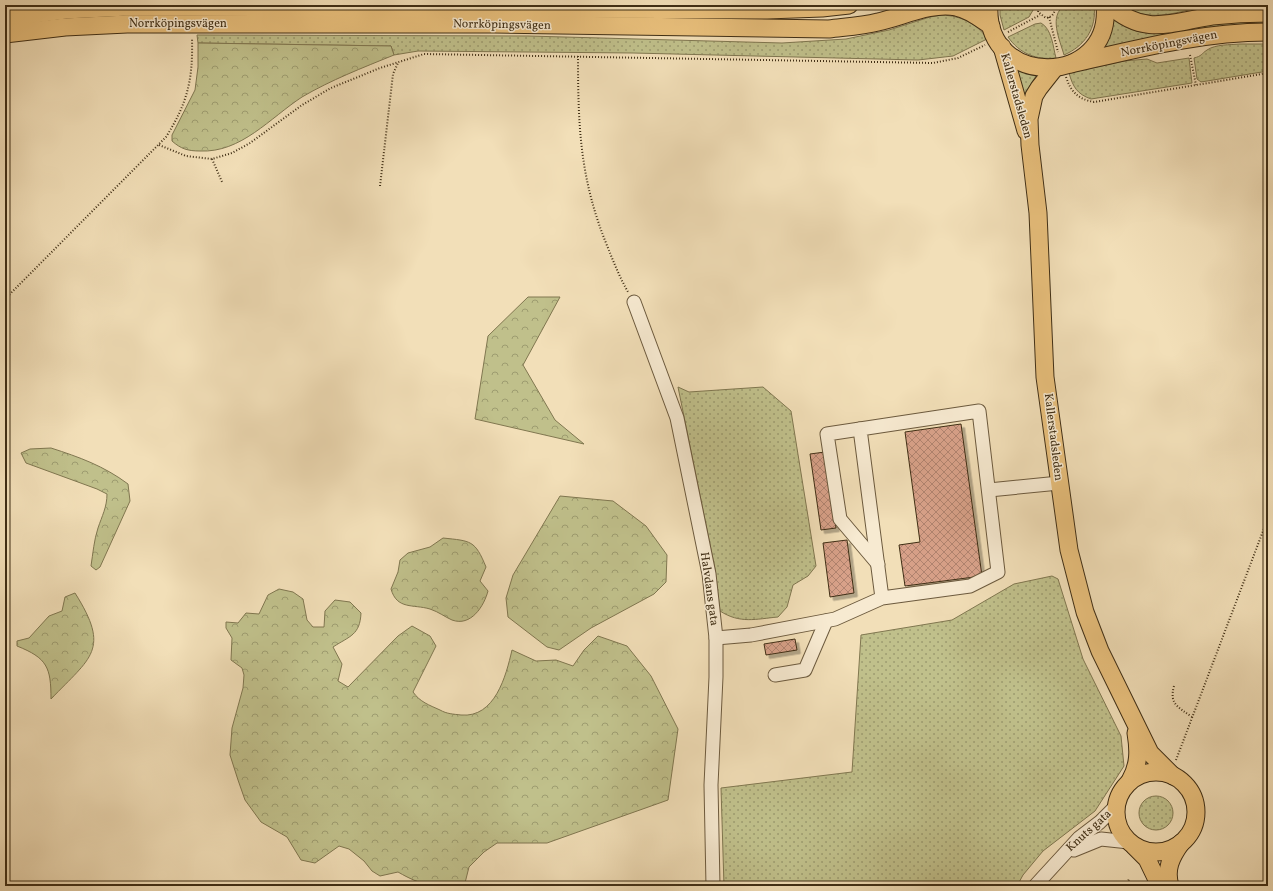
<svg xmlns="http://www.w3.org/2000/svg" width="1273" height="891" viewBox="0 0 1273 891" font-family="Vollkorn,serif">
<style>
.grass{fill:url(#grass-dots);stroke:#807750}
.forest{fill:url(#forest-crowns);stroke:#807750}
.building{fill:url(#building-cross-hatch);stroke:#3f2e15;filter:url(#shadow)}
.lines{fill:none;stroke-linecap:round;stroke-linejoin:round}
.minor-casing{stroke:#6c5a3e;stroke-width:15}
.major-casing{stroke:#3f2e15;stroke-width:19}
.path{stroke:#3f2e15;stroke-width:2;stroke-dasharray:1 2;stroke-linecap:butt}
.minor{stroke:#f7ead1;stroke-width:13}
.major{stroke:#e9c07c;stroke-width:17}
.labels{text-anchor:middle;dominant-baseline:central;stroke-width:3;stroke-linejoin:round;paint-order:stroke}
.street-label{font-size:12px;fill:#3f2e15;stroke:#f7ead1}
</style>
<defs>
<pattern id="grass-dots" width="8" height="8" patternUnits="userSpaceOnUse"><rect width="8" height="8" fill="#c0c08b"/><path d="M2 2h.1M6 6h.1" fill="none" stroke="#9d9c70" stroke-width="1.8" stroke-linecap="round"/></pattern>
<pattern id="forest-crowns" width="20" height="18" patternUnits="userSpaceOnUse"><rect width="20" height="18" fill="#c0c08b"/><path d="M2 6a3 3 0 1 1 6 0M12 15a3 3 0 1 1 6 0" fill="none" stroke="#9d9c70"/></pattern>
<pattern id="building-cross-hatch" width="8" height="8" patternUnits="userSpaceOnUse"><rect width="8" height="8" fill="#d8a189"/><path d="M0 0l8 8M0 8l8-8" fill="none" stroke="#b1846f"/></pattern>
<filter id="shadow"><feDropShadow dx="3.5" dy="3.5" stdDeviation="0" flood-color="#0004"/></filter>
</defs>
<rect width="100%" height="100%" fill="#f2dfb8"/>
<filter id="stains"><feTurbulence type="fractalNoise" baseFrequency=".005" numOctaves="4"/><feColorMatrix values="0 0 0 0 .2 0 0 0 0 .09 0 0 0 0 .02 0 0 0 .5 -.17"/></filter>
<radialGradient id="worn" r=".72"><stop offset=".6" stop-color="#630" stop-opacity="0"/><stop offset="1" stop-color="#630" stop-opacity=".3"/></radialGradient>
<g class="grass">
<polygon points="1000,5 1036,5 1029,17 1004,30 1000,15"/>
<path d="M1065 5H1094C1097 28 1085 46 1064 55 1060 40 1048 16 1065 5Z"/>
<path d="M1123 5H1214C1183 9 1150 26 1123 5Z"/>
<path d="M942 15C961 16 977 23 987 39L953 56 918 60 633 53 418 51 394 55 391 46 198 43 197 35 528 36 782 43 846 39 889 30 930 17Z"/>
<path d="M1113 19C1148 45 1172 28 1210 23 1229 21 1249 21 1268 20V25L1100 50 1109 36Z"/>
<path d="M1041 23C1052 29 1053 47 1056 58 1036 60 1020 54 1008 37L1035 24Z"/>
<path d="M1240 44H1268V71L1201 82 1197 79 1194 58C1202 56 1201 54 1207 50 1216 44 1230 45 1240 44Z"/>
<path d="M1189 58 1192 83 1091 99C1077 94 1073 87 1069 73L1124 61 1147 59 1157 63Z"/>
<polygon points="1011,67 1027,74 1036,76 1025,93 1023,100"/>
<path d="M678 387 689 392 763 387 791 411 816 566 808 576 793 585 787 607 778 617C756 619 740 624 720 611L715 569Z"/>
<polygon points="1052,576 1058,579 1083,659 1121,736 1124,766 1095,811 1043,851 1023,875 1017,886 724,886 721,788 852,772 861,635 952,620 1014,584"/>
<circle cx="1156" cy="813" r="17"/>
</g>
<g class="forest">
<path d="M198 43 391 46 394 55C362 68 331 80 302 97 270 118 241 153 200 151 188 151 181 149 172 141V135L195 90 198 67Z"/>
<polygon points="528,297 560,297 523,365 555,420 584,444 475,419 488,336"/>
<path d="M51 448C79 457 104 466 128 484L130 501 100 567 96 570 91 566C93 553 94 540 98 528 102 516 107 507 107 494L97 489 26 463 21 453 30 449Z"/>
<polygon points="560,496 613,501 646,526 667,555 666,582 654,594 591,628 559,650 547,647 508,617 506,598 513,575"/>
<path d="M443 538C471 541 475 540 486 567L480 581 488 591C484 606 471 627 452 620 445 617 439 612 430 609 413 604 397 610 391 589L398 572 400 560 408 553 430 547Z"/>
<path d="M279 589 293 592 303 599 307 620 313 627H324L325 611 335 600 350 602 361 613C360 635 350 636 333 647L342 664 338 681 348 687 398 636 412 626 430 636 436 646 413 692C420 702 429 705 440 710 447 714 453 714 461 715 495 718 506 676 512 650L536 661 556 660 573 666 584 650 598 636 627 646 651 676 678 729 668 800 547 843H497L484 852 469 867 465 883 462 886C433 886 424 887 398 872L380 876 372 871 364 861 349 849 339 846 315 863 301 860 287 837 261 822 245 800 238 780 230 755 232 728 243 688 244 675 242 668 231 660 232 638 226 628V622L238 623 246 613 259 614 268 595Z"/>
<path d="M75 593C111 650 91 657 51 699 51 667 47 658 17 646V641L29 638 49 616 62 611 65 597Z"/>
</g>
<g class="building">
<polygon points="961,424 982,576 905,586 899,545 920,542 905,432"/>
<polygon points="825,452 836,528 821,530 810,454"/>
<polygon points="847,540 854,593 830,597 823,543"/>
<polygon points="795,639 797,650 766,655 764,644"/>
</g>
<g class="lines">
<defs>
<g id="minor">
<polyline points="634,302 677,418 709,574 716,638 716,677 711,785 713,886"/>
<polyline points="860,429 827,434 840,519 878,564"/>
<polyline points="989,490 1059,483"/>
<polyline points="716,638 751,635 835,619 882,598 970,586 998,572 979,411 860,429 882,598"/>
<polyline points="775,675 805,670 826,621"/>
<polyline points="1074,850 1101,839 1129,842"/>
<polyline points="1035,886 1079,838 1100,822 1116,806"/>
</g>
<g id="major">
<path d="M989 5C984 90 1113 87 1105 5"/>
<path d="M1110 5C1143 37 1173 22 1212 16 1231 14 1249 13 1268 13"/>
<polyline points="5,18 65,10 128,7 767,10 822,8 849,5"/>
<path d="M5 34 65 27 127 24H494L829 29C845 27 862 26 878 22 902 17 931 2 956 7 969 9 981 19 991 26"/>
<polyline points="1002,47 1026,131"/>
<path d="M1071 64C1136 49 1201 32 1268 32"/>
<polyline points="1054,69 1039,88 1034,96 1029,119 1030,145 1038,213 1045,377 1069,550 1085,612 1100,651 1150,753 1173,776"/>
<circle cx="1156" cy="812" r="40"/>
<path d="M1130 781C1139 765 1139 751 1136 733"/>
<polyline points="1134,846 1147,859 1160,886"/>
<path d="M1170 886C1165 869 1171 857 1181 843"/>
</g>
</defs>
<use href="#minor" class="minor-casing"/>
<use href="#major" class="major-casing"/>
<g class="path">
<path d="M1039 5 1038 12 1046 18C1053 17 1056 12 1054 5"/>
<polyline points="1049,17 1058,52"/>
<polyline points="1008,32 1040,15"/>
<polyline points="1190,55 1196,85"/>
<path d="M578 56C578 128 580 180 608 248 614 263 620 278 628 292"/>
<path d="M1066 77C1071 92 1078 99 1094 102L1268 73"/>
<polyline points="159,145 186,156 212,159 232,153 250,143 302,105 331,88 380,68 424,54 933,63 958,58 985,45"/>
<polyline points="212,159 222,182"/>
<polyline points="380,186 393,74 398,63"/>
<path d="M5 299 166 137C188 102 193 79 192 38"/>
<path d="M1174 686C1169 704 1178 707 1192 717"/>
<polyline points="1176,760 1268,518"/>
<polyline points="1126,886 1129,879"/>
</g>
<use href="#minor" class="minor"/>
<use href="#major" class="major"/>
</g>
<g class="labels">
<g class="street-label">
<text x="178" y="24">Norrköpingsvägen</text>
<text transform="translate(502 25) rotate(1)">Norrköpingsvägen</text>
<text transform="translate(1169 44) rotate(-11)">Norrköpingsvägen</text>
<text transform="translate(1016 96) rotate(74)">Kallerstadsleden</text>
<text transform="translate(1053 437) rotate(83)">Kallerstadsleden</text>
<text transform="translate(709 589) rotate(82)">Halvdans gata</text>
<text transform="translate(1089 831) rotate(-42)">Knuts gata</text>
</g>
</g>
<rect width="1273" height="891" fill="none" stroke="#f2dfb8" stroke-width="20"/>
<rect x="6" y="6" width="1261" height="879" fill="none" stroke="#3f2e15" stroke-width="2"/>
<rect x="10" y="10" width="1253" height="871" fill="none" stroke="#3f2e15"/>
<rect width="100%" height="100%" filter="url(#stains)"/>
<rect width="100%" height="100%" fill="url(#worn)"/>
</svg>
